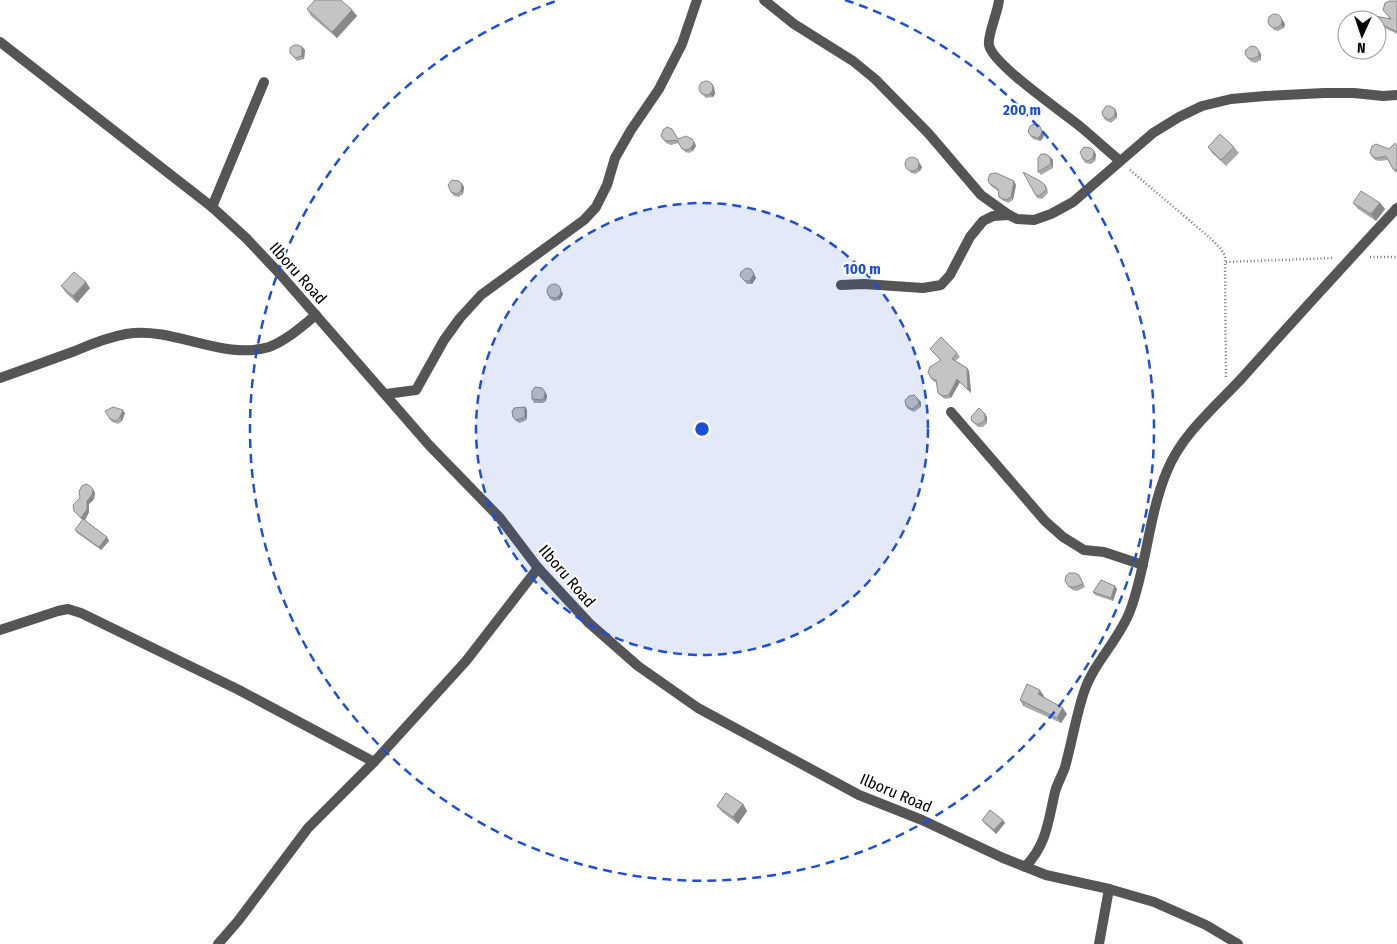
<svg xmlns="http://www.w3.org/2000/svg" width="1397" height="944" viewBox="0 0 1397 944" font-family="'Fira Sans Condensed',sans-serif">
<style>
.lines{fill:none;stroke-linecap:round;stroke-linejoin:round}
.path{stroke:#777;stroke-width:2.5;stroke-dasharray:1 2.5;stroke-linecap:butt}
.street{stroke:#555;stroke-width:10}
.wall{fill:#a9a9a9}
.shaded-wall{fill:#898989}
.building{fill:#c4c4c4;stroke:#898989}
.ring{fill:none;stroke:#1d4ed8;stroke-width:2.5;stroke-dasharray:9 6}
.labels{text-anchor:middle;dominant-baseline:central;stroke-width:4.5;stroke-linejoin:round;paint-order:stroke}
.street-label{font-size:16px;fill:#000;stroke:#fff}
.centre{fill:#1d4ed8;stroke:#fff;stroke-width:2.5}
.ring-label{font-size:15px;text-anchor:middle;font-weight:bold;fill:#1d4ed8;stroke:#fff;stroke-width:4.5;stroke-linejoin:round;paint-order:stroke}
</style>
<rect width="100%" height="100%" fill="#fff"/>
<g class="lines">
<g class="path">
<polyline points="1130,170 1209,237 1221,249 1225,256 1226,377"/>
<polyline points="1370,257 1397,257"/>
<polyline points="1226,262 1334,258"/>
</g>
<g class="street">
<polyline points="764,0 794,24 853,61 875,79 929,134 981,195 1009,215 1017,219 1034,220 1051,214 1073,202 1153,133 1179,117 1202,106 1231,99 1265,96 1324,93 1354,93 1383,96 1397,95"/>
<path d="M999 0C998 12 987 36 989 45 992 64 1064 113 1082 128 1095 139 1107 150 1120 161"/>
<polyline points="0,42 212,207 246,238 280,274 429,445 500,518 538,568 589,623 638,666 698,708 859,795 922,820 1003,858 1046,875 1109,889 1154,902 1206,925 1238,944"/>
<polyline points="212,207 264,82"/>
<polyline points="841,285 864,284 923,288 941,285 950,275 970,237 983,221 993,216 1009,215"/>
<path d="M0 378C25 369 50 360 75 351 91 344 109 337 126 334 174 326 222 361 269 347 286 341 302 326 316 315"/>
<polyline points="386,394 416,390 444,340 460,318 481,295 584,220 596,207 607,185 615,158 631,130 659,89 682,44 697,0"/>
<polyline points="951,412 1045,521 1063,537 1084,550 1104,552 1143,565"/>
<polyline points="0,630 58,611 68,609 81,613 239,690 374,762"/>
<path d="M1025 867C1047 844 1048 822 1055 792 1057 784 1062 776 1065 767 1072 742 1076 716 1084 692 1094 662 1119 640 1130 611 1147 566 1148 516 1167 471 1182 434 1215 407 1242 378 1293 321 1345 264 1397 208"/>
<polyline points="218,944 238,921 308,828 374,762 466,661 538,568"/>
<polyline points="1099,944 1109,889"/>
</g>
</g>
<g class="wall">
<polygon points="1397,1 1397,34 1377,24 1377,20 1371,20 1369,18 1390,18 1383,10"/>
<polygon points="307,9 352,10 357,16 337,38 311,16"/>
<polygon points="1282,19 1285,24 1284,28 1278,31 1274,30 1269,23"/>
<polygon points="302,47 305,50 304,59 297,61 290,53"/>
<polygon points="1261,54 1261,60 1255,63 1250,61 1248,58"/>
<polygon points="712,84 714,87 715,94 713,97 706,98 700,92"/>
<polygon points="1117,113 1117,118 1111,123 1105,120 1103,116"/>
<polygon points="1041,128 1044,134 1043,138 1040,141 1033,139 1028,132"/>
<polygon points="661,136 678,138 695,142 696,146 693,151 689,153 685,152 679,143 671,145 666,143"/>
<polygon points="1208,147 1234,147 1239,153 1226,166 1212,153"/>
<polygon points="1397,147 1397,173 1395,172 1388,160 1380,161 1375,160 1370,153"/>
<polygon points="1096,154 1095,161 1091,164 1085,163 1083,159"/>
<polygon points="1050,157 1053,160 1053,168 1041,175 1038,172"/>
<polygon points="916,158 922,167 920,171 915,174 911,173 906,166"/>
<polygon points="989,183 1016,185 1013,200 1008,203 1002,200 999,197 998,191 991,186"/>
<polygon points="462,184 464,187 463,194 459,197 454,196 451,192"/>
<polygon points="1045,185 1047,188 1048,193 1042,199 1037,198 1035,194"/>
<polygon points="1353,203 1380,203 1385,209 1376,221 1358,209"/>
<polygon points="753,272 756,278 752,284 747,284 740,276"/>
<polygon points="61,286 90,288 77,303 66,293"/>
<polygon points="559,287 563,294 560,300 554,301 550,299 548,295"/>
<polygon points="930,349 957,353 960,357 955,361 967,368 969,371 971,393 960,382 951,398 945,399 941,396 938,393 937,383 933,381 931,378 940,360"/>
<polygon points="547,395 546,401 543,403 534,403 532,399"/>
<polygon points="918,399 921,402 921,407 914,412 908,409 906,406"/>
<polygon points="525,407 527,410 527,419 525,421 519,423 515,420 513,417"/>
<polygon points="125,413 122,421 118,424 112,422 110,419"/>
<polygon points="985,414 987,417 987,423 983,427 978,427 972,421"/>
<polygon points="95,493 94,499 89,504 89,512 85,520 107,537 109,541 101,550 77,533 75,530 82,520 74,511"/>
<polygon points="1081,579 1085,587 1077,591 1072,590 1065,581"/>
<polygon points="1115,586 1117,589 1113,601 1095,595 1093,592"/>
<polygon points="1044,696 1043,697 1067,714 1061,723 1023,706 1020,700"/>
<polygon points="743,804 747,811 738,824 722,812 717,806"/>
<polygon points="982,820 1005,823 996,834 984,823"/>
</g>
<g class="shaded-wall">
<polygon points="352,10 357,16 337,38 332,32"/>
<polygon points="1279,16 1285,24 1284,28 1281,25"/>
<polygon points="302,47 305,50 304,59 302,56"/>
<polygon points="1259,51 1261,54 1261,60 1259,56"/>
<polygon points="712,84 714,87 715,94 713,97 710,94"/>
<polygon points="1115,109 1117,113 1117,118 1115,115"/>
<polygon points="1039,125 1044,134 1043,138 1040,141 1038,138"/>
<polygon points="692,139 696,146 693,151 691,148"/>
<polygon points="1094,151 1096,154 1095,161 1093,158"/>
<polygon points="1050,157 1053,160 1053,168 1051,164"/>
<polygon points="916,158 922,167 920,171 918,168"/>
<polygon points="1014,181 1016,185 1013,200 1011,197"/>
<polygon points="462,184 464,187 463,194 461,191"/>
<polygon points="1380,203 1385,209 1376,221 1371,214"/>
<polygon points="751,269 756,278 752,284 750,281"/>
<polygon points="86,282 90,288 77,303 73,296"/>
<polygon points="559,287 563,294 560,300 558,297"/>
<polygon points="967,368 969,371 971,393 968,390"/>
<polygon points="957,379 960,382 951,398 949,395"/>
<polygon points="545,392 547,395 546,401 544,398"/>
<polygon points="918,399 921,402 921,407 919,404"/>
<polygon points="525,407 527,410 527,419 525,416"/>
<polygon points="123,410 125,413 122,421 120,417"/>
<polygon points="985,414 987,417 987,423 985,420"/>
<polygon points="93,489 95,493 94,499 89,504 89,512 84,522 81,518 87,501"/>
<polygon points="107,537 109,541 101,550 99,547"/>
<polygon points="1115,586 1117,589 1113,601 1111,598"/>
<polygon points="1040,690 1044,696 1042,700 1038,694"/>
<polygon points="1063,708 1067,714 1061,723 1057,718"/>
<polygon points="743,804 747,811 738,824 733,817"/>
<polygon points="1003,820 1005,823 996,834 994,830"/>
</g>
<g class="building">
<polygon points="315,0 341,0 352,10 332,32 307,9"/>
<polygon points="1389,1 1397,1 1397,18 1396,19 1397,19 1397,32 1377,22 1377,20 1374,20 1369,18 1370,15 1391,19 1383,10 1385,3"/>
<circle cx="1275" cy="21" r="7"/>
<polygon points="294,45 298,45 302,47 302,56 295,58 290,53 290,48"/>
<polygon points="1251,46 1256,47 1259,51 1259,56 1252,59 1248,58 1245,54 1246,50"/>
<circle cx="706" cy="88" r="7"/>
<polygon points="1106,106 1110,106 1115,109 1115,115 1109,120 1103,116 1102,112"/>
<polygon points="1034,124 1039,125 1042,131 1041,135 1038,138 1031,136 1028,132 1030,126"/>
<polygon points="667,127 672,129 678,139 686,136 692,139 694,143 691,148 687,150 682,149 677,140 668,141 664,140 661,136 663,130"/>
<polygon points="1220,134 1234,147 1221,160 1208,147"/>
<polygon points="1395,143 1397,147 1397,170 1393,169 1386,156 1377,158 1373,157 1370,153 1372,146 1376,144 1389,149"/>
<polygon points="1084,147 1091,148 1094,151 1093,158 1088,161 1083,159 1080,152"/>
<polygon points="1041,154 1046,154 1050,157 1051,164 1038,172 1038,158"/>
<circle cx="912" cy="164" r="7"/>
<polygon points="1023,172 1040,181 1045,185 1046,190 1039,196 1035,194"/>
<polygon points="996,173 1014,181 1011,197 1006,200 999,197 998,189 989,183 988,179 990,174"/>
<polygon points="452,180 459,181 462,184 461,191 457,194 451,192 448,185"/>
<polygon points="1361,191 1380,203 1371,214 1353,203"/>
<polygon points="746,268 751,269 754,274 750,281 745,281 740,276 741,272"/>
<polygon points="74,272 86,282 73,296 61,286"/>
<circle cx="554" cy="291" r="7"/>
<polygon points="941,337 957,353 952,359 967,368 968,390 957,379 949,395 943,396 938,393 936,380 931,378 928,372 930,367 941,360 930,349"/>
<polygon points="535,387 542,388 545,392 544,398 541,400 532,399 532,391"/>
<polygon points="914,395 918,399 919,404 912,409 906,406 905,400 909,396"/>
<polygon points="113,407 123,410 120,417 116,421 110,419 105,411"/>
<polygon points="525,407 525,416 523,418 516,420 513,417 512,412 514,408"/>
<polygon points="979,408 985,414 985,420 980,424 976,424 972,421 971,417"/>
<polygon points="86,484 90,486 93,489 92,495 87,501 87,509 81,518 74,511 73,505 80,498 79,491 82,486"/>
<polygon points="83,519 107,537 99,547 75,530"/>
<polygon points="1069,573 1075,573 1079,575 1083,584 1074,587 1069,587 1065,581 1066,576"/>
<polygon points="1101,580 1115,586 1111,598 1093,592"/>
<polygon points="1027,684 1040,690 1038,694 1063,708 1057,718 1020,700"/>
<polygon points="726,793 743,804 733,817 717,806"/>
<polygon points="990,810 1003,820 994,830 982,820"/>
</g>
<circle cx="702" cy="429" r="226" fill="#1d4ed8" fill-opacity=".12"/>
<g class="ring">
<circle cx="702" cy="429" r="226"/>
<path d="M845 0A452 452 0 1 1 559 0"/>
</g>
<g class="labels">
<g class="street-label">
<text transform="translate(298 273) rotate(48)">Ilboru Road</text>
<text transform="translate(567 576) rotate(49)">Ilboru Road</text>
<text transform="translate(896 793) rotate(23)">Ilboru Road</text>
</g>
</g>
<circle cx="702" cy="429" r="8" class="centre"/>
<g class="ring-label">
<text x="1022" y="115">200 m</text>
<text x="862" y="274">100 m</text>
</g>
<g transform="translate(1362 35) rotate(183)"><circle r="24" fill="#ffffff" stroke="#999999"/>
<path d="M0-4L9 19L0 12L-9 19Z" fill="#000000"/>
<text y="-8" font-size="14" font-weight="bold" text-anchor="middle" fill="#000000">N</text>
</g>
</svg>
